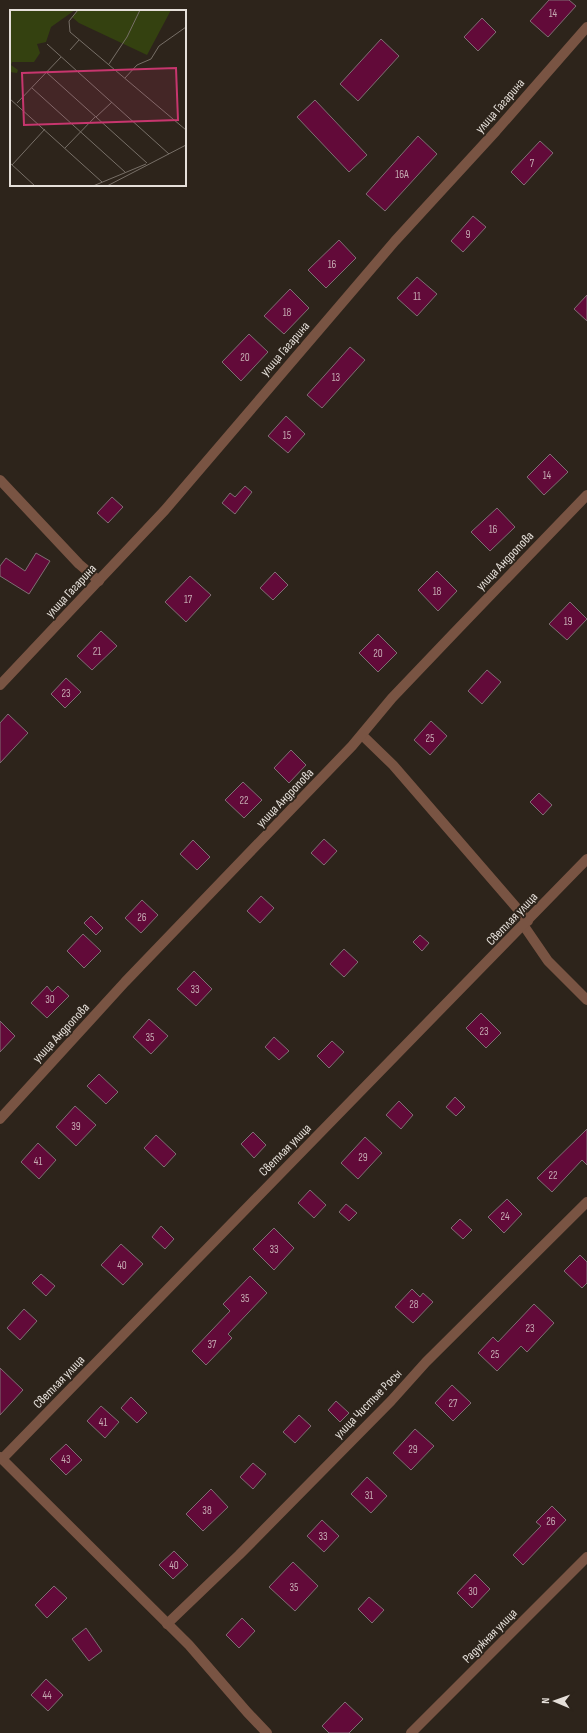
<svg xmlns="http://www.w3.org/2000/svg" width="587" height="1733" viewBox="0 0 587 1733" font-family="'Sofia Sans Condensed',sans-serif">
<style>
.building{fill:#620a39;stroke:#7f6f74}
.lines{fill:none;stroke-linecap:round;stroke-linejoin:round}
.minor{stroke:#795443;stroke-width:10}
.labels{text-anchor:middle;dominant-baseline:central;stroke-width:4;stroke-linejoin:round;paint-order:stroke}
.number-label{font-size:11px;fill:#c4aab1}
.street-label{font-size:13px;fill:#e5dfd9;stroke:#2d241b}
.inset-road{fill:none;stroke:#776f67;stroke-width:1}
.view{fill:#c7366e;fill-opacity:0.15;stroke:#c7366e;stroke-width:2}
.inset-edge{fill:none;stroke:#e5dfd9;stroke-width:2}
</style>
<rect width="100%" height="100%" fill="#2d241b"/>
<g class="building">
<polygon points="549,0 569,0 576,6 548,37 530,21"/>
<polygon points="482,18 496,32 478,51 464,37"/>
<polygon points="381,39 399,56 358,101 340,84"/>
<polygon points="315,100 367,155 349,172 297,117"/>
<polygon points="418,136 437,154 385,211 366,194"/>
<polygon points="540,141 553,153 524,185 511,172"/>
<polygon points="473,216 486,227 463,252 451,241"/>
<polygon points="339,240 356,258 326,288 308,270"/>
<polygon points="417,277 437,294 417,316 397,298"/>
<polygon points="290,289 309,308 284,334 264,316"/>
<polygon points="587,295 587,321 574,309"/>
<polygon points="249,334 268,352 241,381 222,362"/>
<polygon points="350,347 365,360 322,408 307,395"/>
<polygon points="286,416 305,434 288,453 268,436"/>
<polygon points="550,454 568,472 544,495 527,477"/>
<polygon points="245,486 252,492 235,514 222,503 230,493 235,497"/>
<polygon points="112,497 123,507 108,523 97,513"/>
<polygon points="497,508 515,527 490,551 471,532"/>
<polygon points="36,553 50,561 29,594 0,576 0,566 6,558 25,571"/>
<polygon points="437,571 457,591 438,611 418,590"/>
<polygon points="275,572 288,585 273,600 260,588"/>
<polygon points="190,576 211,595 186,622 165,602"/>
<polygon points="570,602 587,619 567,640 549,624"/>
<polygon points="101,631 117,646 92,670 77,656"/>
<polygon points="378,634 397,653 378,672 359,653"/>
<polygon points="487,670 501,682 482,704 468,691"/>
<polygon points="66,678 81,692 65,708 51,694"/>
<polygon points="8,714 28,733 0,763 0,723"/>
<polygon points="431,721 447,736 430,755 414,740"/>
<polygon points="291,750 306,765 289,783 274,768"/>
<polygon points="243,782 262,800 244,818 225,800"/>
<polygon points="539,793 552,805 543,815 530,802"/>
<polygon points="324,839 337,851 324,865 311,853"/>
<polygon points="193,840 210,857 197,870 180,854"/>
<polygon points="261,896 274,908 260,923 247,911"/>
<polygon points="142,900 158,915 141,933 125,918"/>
<polygon points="91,916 103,928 96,935 84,923"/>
<polygon points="83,934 101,951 84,968 67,951"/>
<polygon points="420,935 429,943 422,951 413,942"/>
<polygon points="344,949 358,962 344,977 330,964"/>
<polygon points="194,971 212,989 196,1006 177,989"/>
<polygon points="47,986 52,992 58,986 69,996 47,1018 31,1003"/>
<polygon points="481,1013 501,1033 486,1048 466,1028"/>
<polygon points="149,1019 168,1036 151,1054 133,1037"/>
<polygon points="0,1021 15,1036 0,1052"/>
<polygon points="274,1037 289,1051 279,1060 265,1047"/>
<polygon points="332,1041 344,1052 329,1068 317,1056"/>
<polygon points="99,1074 118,1092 106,1104 87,1086"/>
<polygon points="455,1097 465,1107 456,1116 446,1107"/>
<polygon points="399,1101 413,1115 401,1129 386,1115"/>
<polygon points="75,1106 96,1125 76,1146 56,1127"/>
<polygon points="587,1129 587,1165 582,1160 552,1192 537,1178"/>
<polygon points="253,1132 266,1145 254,1158 241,1144"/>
<polygon points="156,1135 176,1154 164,1167 144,1148"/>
<polygon points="365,1137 382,1153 358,1179 341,1163"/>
<polygon points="38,1143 56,1160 39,1179 21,1162"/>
<polygon points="310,1190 326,1205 314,1218 298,1203"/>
<polygon points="507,1199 522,1214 504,1233 488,1217"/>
<polygon points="346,1204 357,1213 349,1221 339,1212"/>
<polygon points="460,1219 472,1230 463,1239 451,1228"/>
<polygon points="161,1226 174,1239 165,1249 152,1237"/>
<polygon points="274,1228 294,1248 274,1270 253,1249"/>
<polygon points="121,1244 143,1264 123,1285 101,1265"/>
<polygon points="580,1255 587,1262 587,1283 582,1288 564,1271"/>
<polygon points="41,1274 55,1286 46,1296 32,1283"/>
<polygon points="250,1276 267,1293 228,1334 232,1338 206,1365 192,1351 230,1311 223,1304"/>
<polygon points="412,1289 420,1297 423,1293 433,1302 413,1323 395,1307"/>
<polygon points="534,1304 554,1323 527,1352 521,1346 497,1371 478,1353 493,1337 498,1342"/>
<polygon points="24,1309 37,1321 20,1340 7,1328"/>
<polygon points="0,1368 23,1390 0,1415"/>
<polygon points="452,1385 471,1403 453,1421 435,1403"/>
<polygon points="131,1397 147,1413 137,1423 121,1408"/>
<polygon points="336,1401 349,1413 340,1422 328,1410"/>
<polygon points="101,1406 119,1422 105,1438 87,1421"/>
<polygon points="299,1415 311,1426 295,1443 283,1432"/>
<polygon points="415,1429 434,1446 411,1470 393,1453"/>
<polygon points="66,1444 82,1460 66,1475 50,1459"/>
<polygon points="253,1463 266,1474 253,1489 240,1477"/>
<polygon points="367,1477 387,1496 371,1513 351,1494"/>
<polygon points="211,1489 228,1507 203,1531 186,1514"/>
<polygon points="552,1506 566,1520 523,1565 513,1555 541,1526 536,1522"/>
<polygon points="322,1520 339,1536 324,1552 307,1536"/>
<polygon points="174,1551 188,1565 173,1579 159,1565"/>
<polygon points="293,1562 318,1586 295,1611 269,1587"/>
<polygon points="475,1574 490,1589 472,1608 457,1593"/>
<polygon points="54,1586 67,1598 47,1618 35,1605"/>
<polygon points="369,1597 384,1610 372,1623 358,1609"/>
<polygon points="242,1618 255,1631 239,1648 226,1635"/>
<polygon points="86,1628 102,1651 89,1661 72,1639"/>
<polygon points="46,1679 63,1695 48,1711 31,1695"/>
<polygon points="345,1702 363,1719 349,1733 329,1733 322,1726"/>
</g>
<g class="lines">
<g class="minor">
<polyline points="0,480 79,564 99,581"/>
<polyline points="0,685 165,510 395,241 496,131 587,27"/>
<polyline points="362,735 393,765 528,921"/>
<polyline points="524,926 548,961 587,1000"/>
<polyline points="0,1119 125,982 352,746 392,698 455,632 587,495"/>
<polyline points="0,1457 189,1645 247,1712 267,1733"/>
<polyline points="2,1459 587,859"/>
<polyline points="167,1624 239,1555 391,1401 426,1362 587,1202"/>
<polyline points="411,1733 587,1557"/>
</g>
</g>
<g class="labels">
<g class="number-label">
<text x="553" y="13">14</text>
<text x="532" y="163">7</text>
<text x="402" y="174">16А</text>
<text x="468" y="234">9</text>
<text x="332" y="264">16</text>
<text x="417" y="296">11</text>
<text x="287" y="312">18</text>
<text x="245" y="357">20</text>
<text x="336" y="377">13</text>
<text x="287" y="435">15</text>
<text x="547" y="475">14</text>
<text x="493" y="529">16</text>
<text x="437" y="591">18</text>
<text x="188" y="599">17</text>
<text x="568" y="621">19</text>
<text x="97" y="651">21</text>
<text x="378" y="653">20</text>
<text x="66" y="693">23</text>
<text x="430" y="738">25</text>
<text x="244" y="800">22</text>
<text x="142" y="917">26</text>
<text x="195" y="989">33</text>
<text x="50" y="999">30</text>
<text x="484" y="1031">23</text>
<text x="150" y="1037">35</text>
<text x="76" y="1126">39</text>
<text x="363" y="1157">29</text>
<text x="38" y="1161">41</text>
<text x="553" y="1175">22</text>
<text x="505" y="1216">24</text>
<text x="274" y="1249">33</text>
<text x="122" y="1265">40</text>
<text x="245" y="1298">35</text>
<text x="414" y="1304">28</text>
<text x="530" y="1328">23</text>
<text x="212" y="1344">37</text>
<text x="495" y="1354">25</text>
<text x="453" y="1403">27</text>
<text x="103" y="1422">41</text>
<text x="413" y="1449">29</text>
<text x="66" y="1459">43</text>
<text x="369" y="1495">31</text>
<text x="207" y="1510">38</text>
<text x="551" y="1521">26</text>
<text x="323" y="1536">33</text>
<text x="174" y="1565">40</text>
<text x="294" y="1587">35</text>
<text x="473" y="1591">30</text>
<text x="47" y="1695">44</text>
</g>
<g class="street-label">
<text transform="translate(500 106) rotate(-49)">улица Гагарина</text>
<text transform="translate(285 349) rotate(-49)">улица Гагарина</text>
<text transform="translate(505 561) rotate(-46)">улица Андропова</text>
<text transform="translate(71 591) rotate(-47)">улица Гагарина</text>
<text transform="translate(285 798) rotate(-46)">улица Андропова</text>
<text transform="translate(512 919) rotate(-46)">Светлая улица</text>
<text transform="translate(61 1033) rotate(-47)">улица Андропова</text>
<text transform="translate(285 1150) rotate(-45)">Светлая улица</text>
<text transform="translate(59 1382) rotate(-46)">Светлая улица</text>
<text transform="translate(368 1404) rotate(-46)">улица Чистые Росы</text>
<text transform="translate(490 1636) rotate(-45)">Радужная улица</text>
</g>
</g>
<g transform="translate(10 10)">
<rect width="176" height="176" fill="#2d241b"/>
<path d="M0 0H65L41 17 36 32 27 34 30 43 24 52H2L1 55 8 60 7 63 0 62ZM68 0H161L137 45 69 13 62 7Z" fill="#344110"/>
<path class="inset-road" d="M68 0 59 11 60 22 176 120M37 34 159 144M60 40 69 30M99 54 117 27 130 0M36 62 137 153M115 68 127 55 141 49 149 36 176 17M22 78 115 162M0 89 92 172M7 93 51 47M86 107 102 92M55 138 85 107M0 153 25 176M2 155 35 119M83 176 136 154M97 176 176 135"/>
<path class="view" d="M166 58 168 110 14 115 12 63Z"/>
<rect width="176" height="176" class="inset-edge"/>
</g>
<g transform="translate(555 1701) rotate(272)" stroke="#2d241b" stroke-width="3" paint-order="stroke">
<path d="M0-3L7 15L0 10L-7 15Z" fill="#e5dfd9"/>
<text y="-6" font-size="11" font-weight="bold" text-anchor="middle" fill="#e5dfd9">N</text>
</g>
</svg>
